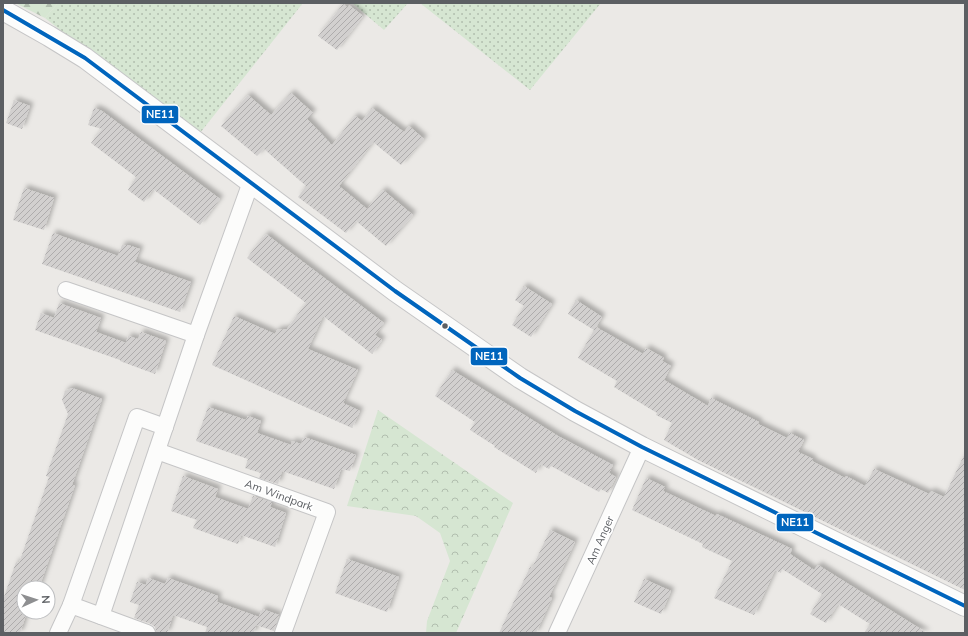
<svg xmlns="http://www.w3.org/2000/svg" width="968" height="636" viewBox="0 0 968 636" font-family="Mulish,sans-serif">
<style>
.grass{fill:url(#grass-dots)}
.forest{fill:url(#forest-firs)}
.park{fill:url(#park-crowns)}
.building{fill:url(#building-hatch);filter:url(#shadow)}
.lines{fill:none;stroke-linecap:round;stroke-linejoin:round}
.minor-casing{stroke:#c5c5c6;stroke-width:18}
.tertiary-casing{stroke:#c5c5c6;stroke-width:22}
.minor{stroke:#fcfcfb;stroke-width:16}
.tertiary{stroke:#fcfcfb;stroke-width:20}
.bus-1-casing{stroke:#fff;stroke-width:7}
.bus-1{stroke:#0065bd;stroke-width:4}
.bus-dot{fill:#5c5f63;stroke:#fff;stroke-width:1.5}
.labels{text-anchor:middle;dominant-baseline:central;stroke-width:3.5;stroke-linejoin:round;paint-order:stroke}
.street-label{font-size:11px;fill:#5c5f63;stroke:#fff}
.line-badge{stroke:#fff;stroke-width:1.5}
.badge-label{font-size:11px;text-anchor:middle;font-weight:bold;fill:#fff}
</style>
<defs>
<pattern id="grass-dots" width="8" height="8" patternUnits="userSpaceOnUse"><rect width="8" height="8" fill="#d6e6d2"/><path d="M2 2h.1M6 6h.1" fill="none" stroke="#b1beae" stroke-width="1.8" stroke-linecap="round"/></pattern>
<pattern id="forest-firs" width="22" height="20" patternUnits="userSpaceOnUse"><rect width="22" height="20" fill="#d6e6d2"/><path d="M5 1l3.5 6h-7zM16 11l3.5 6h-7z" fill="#b1beae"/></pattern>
<pattern id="park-crowns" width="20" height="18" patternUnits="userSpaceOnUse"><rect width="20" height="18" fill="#d6e6d2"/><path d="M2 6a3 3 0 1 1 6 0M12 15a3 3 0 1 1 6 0" fill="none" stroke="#b1beae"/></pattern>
<pattern id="building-hatch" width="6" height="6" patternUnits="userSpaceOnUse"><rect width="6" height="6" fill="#d2d0cf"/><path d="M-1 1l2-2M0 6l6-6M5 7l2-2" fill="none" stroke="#aeacac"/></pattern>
<filter id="shadow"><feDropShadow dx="3.5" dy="-3.5" stdDeviation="2" flood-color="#0004"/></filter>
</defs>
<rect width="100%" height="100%" fill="#ebe9e6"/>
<g class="grass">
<polygon points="58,3 303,3 200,133 117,75 45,18"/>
<polygon points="352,3 408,3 384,30"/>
<polygon points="420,3 601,3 530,90"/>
</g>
<polygon class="forest" points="15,3 58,3 45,18"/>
<polygon class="park" points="378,410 513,503 456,633 426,633 427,621 450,561 440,533 416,516 347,506"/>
<g class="building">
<polygon points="343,4 348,8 349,5 363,16 337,50 318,36"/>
<polygon points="291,93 313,113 307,119 332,145 355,116 362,121 372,108 404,132 409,126 424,139 401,165 373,142 339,186 367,209 383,190 413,215 386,246 356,221 346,233 298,197 306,186 264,149 257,156 221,126 248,95 271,115"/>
<polygon points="14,100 30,106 22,129 6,123"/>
<polygon points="94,108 102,111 220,199 200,225 153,189 144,202 128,190 136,177 91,143 102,129 88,125"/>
<polygon points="24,188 54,198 44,230 13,220"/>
<polygon points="53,233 118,256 122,245 128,245 140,249 135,262 191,282 180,312 42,264"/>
<polygon points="266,234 384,323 375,335 382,340 372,354 323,316 308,349 358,370 343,403 360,411 352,428 212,365 234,316 275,334 277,330 287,329 306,303 247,258"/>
<polygon points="524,286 552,304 531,337 512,325 524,306 515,300"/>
<polygon points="576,300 602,317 596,327 643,354 646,348 664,358 662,361 671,366 664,380 708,406 711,398 759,422 758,424 787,438 790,433 804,440 798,452 813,459 812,461 845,478 846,476 865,486 874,469 929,494 931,491 944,497 965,453 965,590 698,460 664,440 672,423 656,415 657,413 614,387 617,381 578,358 594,330 568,314"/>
<polygon points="59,303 101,318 96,332 126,343 128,336 138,339 141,332 166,341 155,374 120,361 120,360 35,330 41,313 54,318"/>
<polygon points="452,370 558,436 613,465 609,473 616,477 608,493 601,489 599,492 551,466 549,469 540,464 536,473 494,447 495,446 470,430 475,422 435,396"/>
<polygon points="72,388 102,399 72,485 75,485 39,588 24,588 24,612 27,612 20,633 3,633 3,600 16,562 19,563 49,477 46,476 68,414 62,400 65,391"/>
<polygon points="208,407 246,420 248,416 261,421 257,433 291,445 292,441 301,444 304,437 356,455 350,471 341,469 334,489 282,471 278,484 259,478 261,473 245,468 248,459 196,441"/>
<polygon points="183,476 218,489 215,497 248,509 253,496 272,502 270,507 286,513 275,547 241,535 238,544 193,528 197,520 171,511"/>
<polygon points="646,478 665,487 663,491 716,516 717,514 792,549 790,554 814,570 818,565 927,633 864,633 870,624 838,604 826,623 810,614 822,594 782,569 781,573 775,570 754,615 714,598 732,561 702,547 703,544 632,510"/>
<polygon points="550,530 575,542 549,597 552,598 536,633 499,633 530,567 532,568"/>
<polygon points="347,559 399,577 387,612 335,593"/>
<polygon points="148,578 165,584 168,578 218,596 217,602 259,617 262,609 279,615 274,631 256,625 254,633 205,633 207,627 173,615 167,633 156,633 155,627 151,624 134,618 139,605 130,602 137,582 146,585"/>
<polygon points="644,579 671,591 661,614 634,602"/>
</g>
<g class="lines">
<defs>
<g id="minor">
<polyline points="66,290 196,335"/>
<polyline points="157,451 327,512 283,633"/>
<polyline points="71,605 137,417 165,427"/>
<polyline points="101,616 196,335 251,182"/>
<polyline points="58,633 71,605 147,633"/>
<polyline points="557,633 642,447"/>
</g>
<polyline id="tertiary" points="3,10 49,36 85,58 395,291 520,378 575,411 642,447 965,606"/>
</defs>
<use href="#minor" class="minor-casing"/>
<use href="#tertiary" class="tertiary-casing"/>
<use href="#minor" class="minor"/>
<use href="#tertiary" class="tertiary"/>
<defs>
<polyline id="bus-1" points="3,10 85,58 395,291 520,378 575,411 642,447 965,606"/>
</defs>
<use href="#bus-1" class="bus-1-casing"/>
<use href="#bus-1" class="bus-1"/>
</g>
<circle class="bus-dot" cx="445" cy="326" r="3.5"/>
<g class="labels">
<g class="street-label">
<text transform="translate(279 495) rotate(20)">Am Windpark</text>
<text transform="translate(600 540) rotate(-66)">Am Anger</text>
</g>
</g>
<g class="line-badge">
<rect x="141" y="105" width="38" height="19" rx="4" fill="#0065bd"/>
<rect x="470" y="347" width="38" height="19" rx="4" fill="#0065bd"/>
<rect x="776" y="513" width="38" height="19" rx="4" fill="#0065bd"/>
</g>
<g class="badge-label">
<text x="160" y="118">NE11</text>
<text x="489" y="360">NE11</text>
<text x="795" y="526">NE11</text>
</g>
<rect width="968" height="636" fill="none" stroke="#5c5f63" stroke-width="8"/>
<g transform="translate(36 600) rotate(87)"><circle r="19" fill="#ffffff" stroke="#bebfc1"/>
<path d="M0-3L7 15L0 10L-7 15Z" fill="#8e8f91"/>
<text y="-6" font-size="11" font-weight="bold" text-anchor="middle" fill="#5c5f63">N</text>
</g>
</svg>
